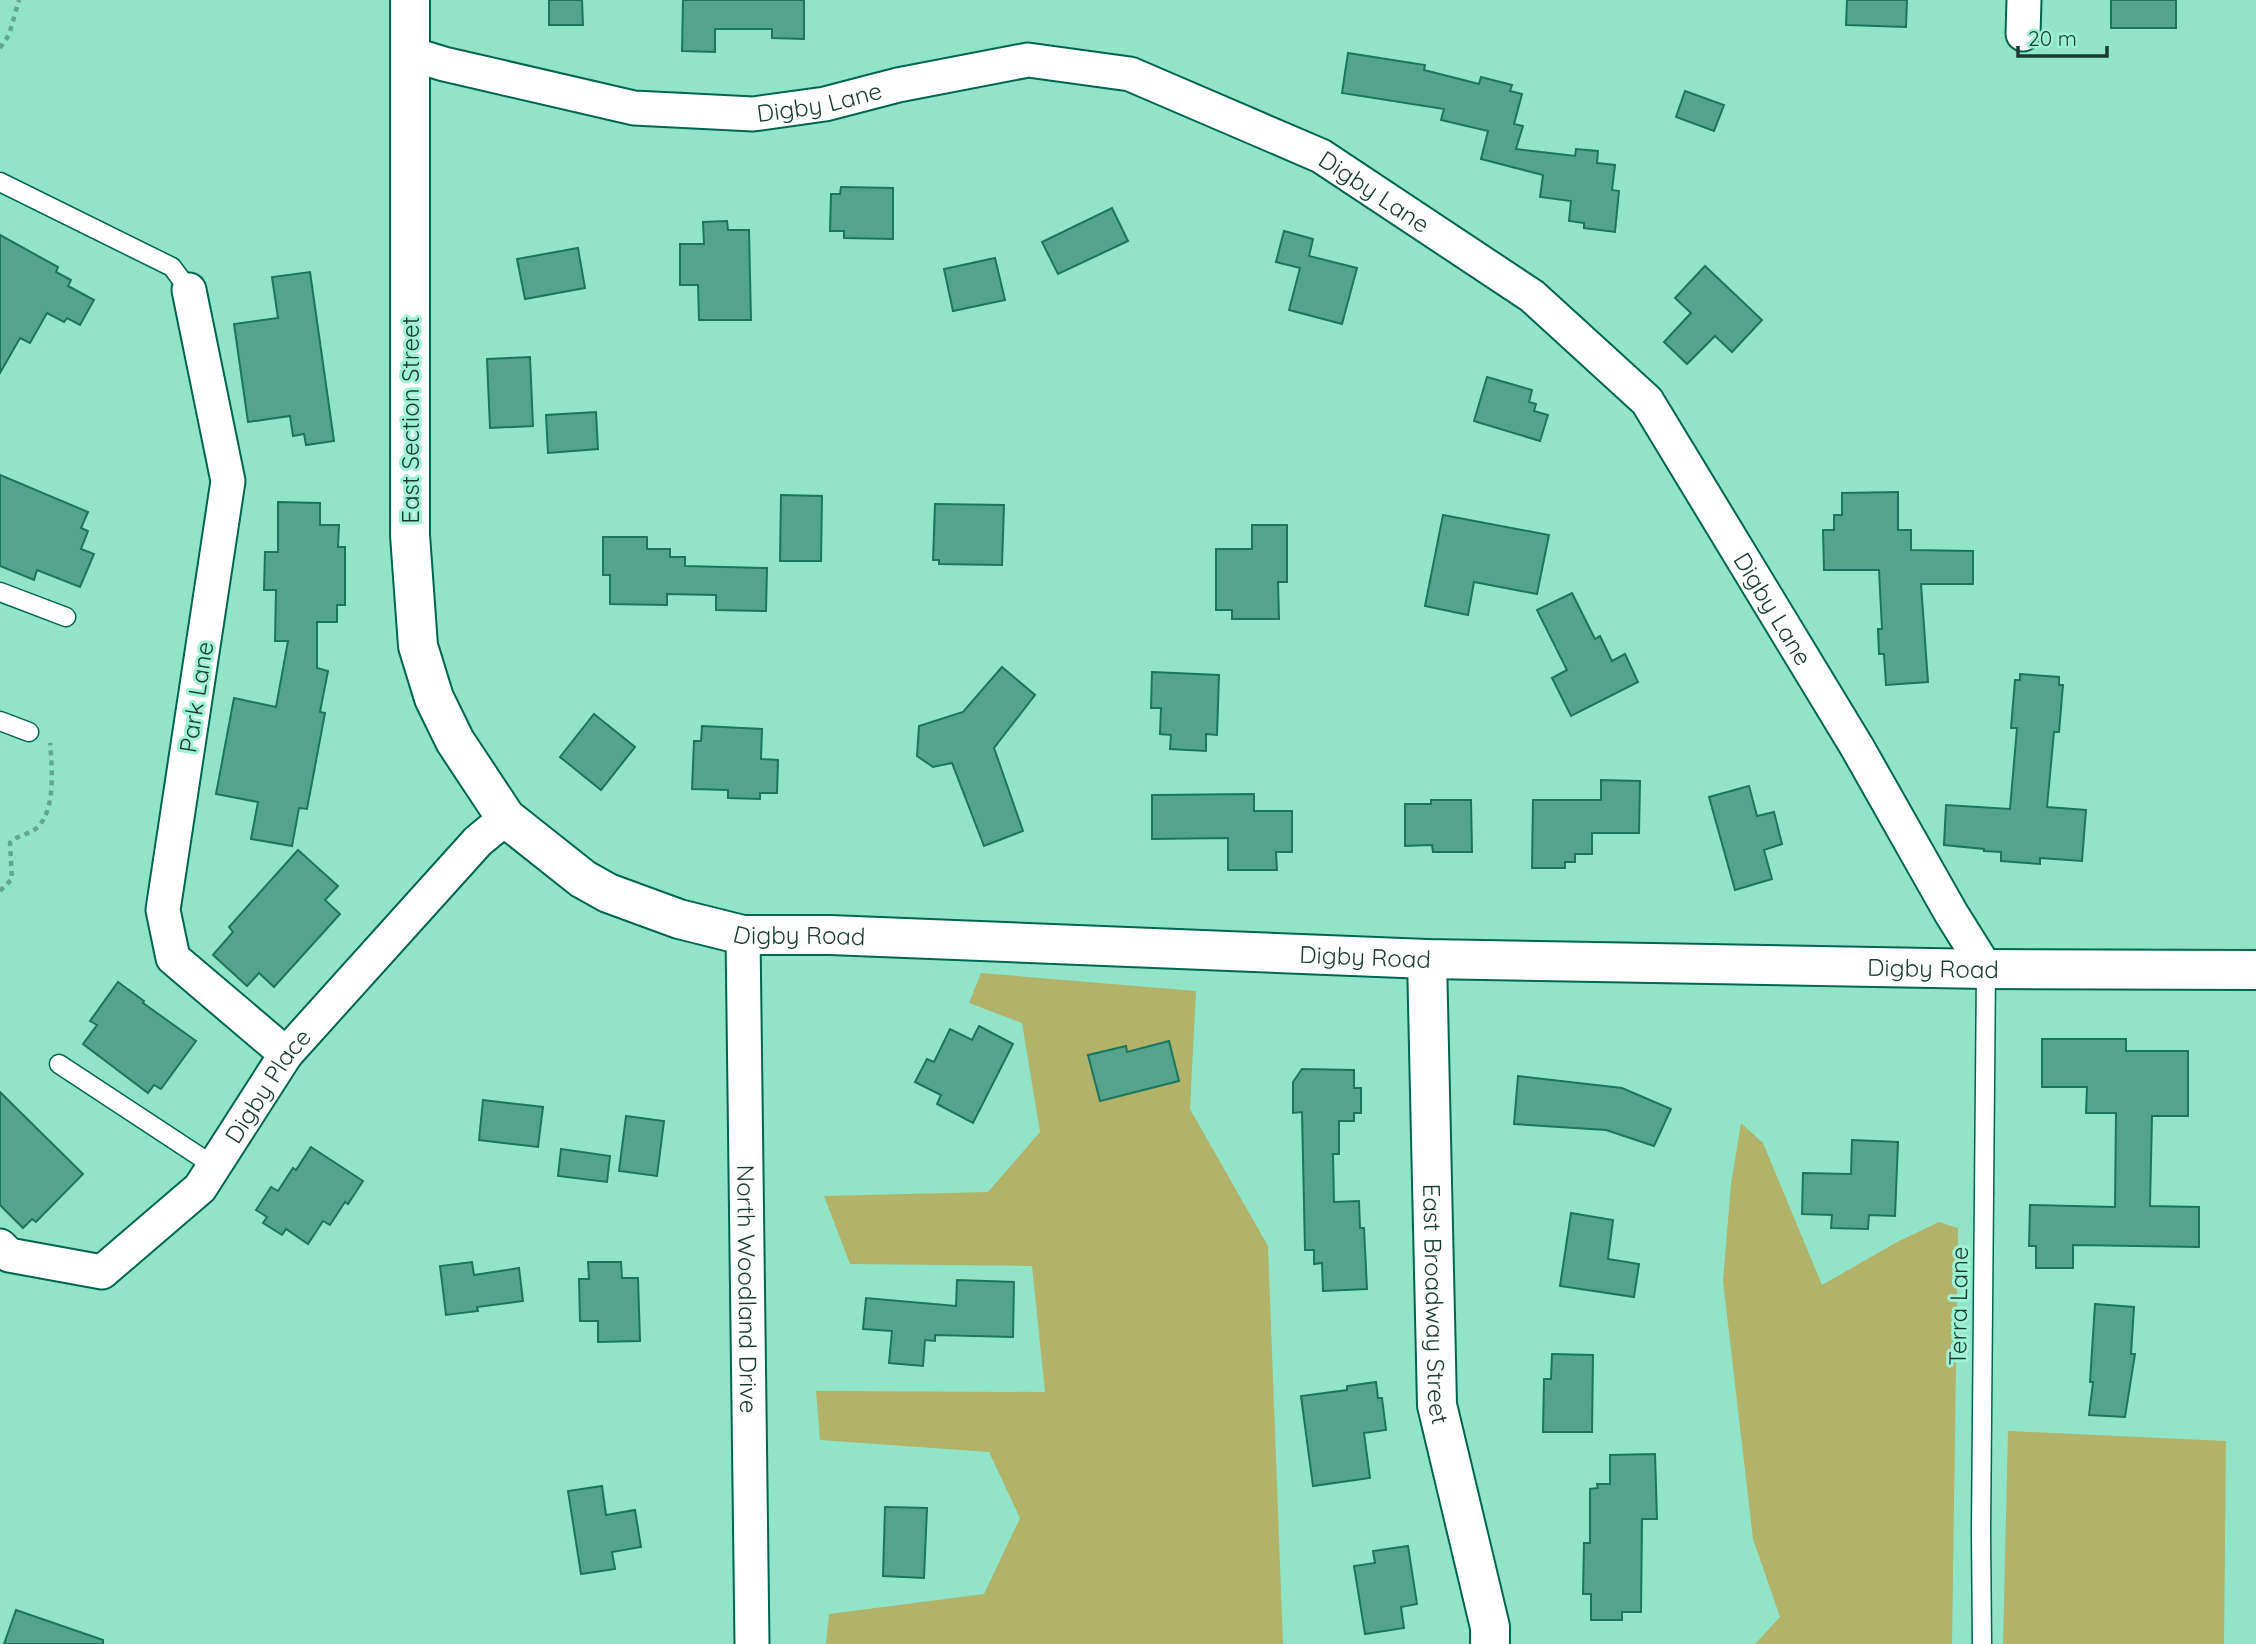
<svg xmlns="http://www.w3.org/2000/svg" width="2256" height="1644" viewBox="0 0 2256 1644" font-family="Quicksand,sans-serif">
<style>
.green{fill:#b1b36a}
.building{fill:#53a48a;stroke:#1c755d;stroke-width:2}
.lines{fill:none;stroke-linecap:round;stroke-linejoin:round}
.lane-casing{stroke:#00664f;stroke-width:21}
.street-casing{stroke:#00664f;stroke-width:37}
.secondary-casing{stroke:#00664f;stroke-width:42}
.path{stroke:#64a58f;stroke-width:4.5;stroke-dasharray:5 5;stroke-linecap:butt}
.lane{stroke:#fff;stroke-width:18}
.street{stroke:#fff;stroke-width:33}
.secondary{stroke:#fff;stroke-width:38}
.labels{text-anchor:middle;dominant-baseline:central;stroke-width:6;stroke-linejoin:round;paint-order:stroke}
.street-label{font-size:24px;fill:#183a30;stroke:#9ff2d5}
</style>
<rect width="100%" height="100%" fill="#92e4c8"/>
<g class="green">
<polygon points="981,973 1196,991 1190,1109 1268,1246 1283,1644 826,1644 829,1614 984,1594 1020,1518 989,1452 820,1440 816,1391 1045,1392 1032,1266 850,1264 824,1196 988,1192 1040,1132 1022,1023 969,1003"/>
<polygon points="1741,1123 1763,1143 1822,1285 1897,1242 1939,1222 1958,1228 1952,1644 1755,1644 1780,1617 1753,1539 1723,1281 1731,1184"/>
<polygon points="2008,1431 2226,1441 2224,1644 2003,1644"/>
</g>
<g class="building">
<polygon points="549,0 582,0 583,25 549,25"/>
<polygon points="683,0 804,0 804,39 772,38 772,29 715,29 715,52 682,51"/>
<polygon points="1847,0 1907,0 1906,27 1846,25"/>
<rect x="2111" y="0" width="65" height="28"/>
<polygon points="1348,53 1425,65 1424,70 1479,84 1481,77 1512,85 1510,91 1522,94 1514,124 1523,126 1516,149 1575,156 1576,149 1598,151 1597,163 1615,165 1612,190 1619,191 1615,232 1584,228 1584,223 1569,221 1571,201 1540,197 1543,175 1481,159 1488,131 1441,120 1444,109 1342,93"/>
<polygon points="1685,91 1724,105 1714,131 1676,117"/>
<polygon points="841,187 893,188 893,239 844,238 844,231 830,231 831,194 840,194"/>
<polygon points="1112,208 1128,241 1058,274 1042,242"/>
<polygon points="727,221 728,230 749,230 751,320 699,320 698,285 680,285 680,244 704,244 703,222"/>
<polygon points="1284,231 1313,239 1309,256 1357,268 1342,324 1289,310 1300,268 1276,262"/>
<polygon points="0,235 58,267 56,272 71,280 68,286 94,300 80,325 67,318 64,322 47,313 30,343 20,338 0,373"/>
<polygon points="578,248 585,288 525,299 517,259"/>
<polygon points="995,258 1005,300 953,311 944,269"/>
<polygon points="1705,266 1762,320 1732,352 1715,336 1687,364 1664,342 1691,313 1675,298"/>
<polygon points="310,272 334,441 306,445 304,434 293,436 290,416 248,422 234,324 278,318 272,277"/>
<polygon points="530,357 533,426 490,428 487,359"/>
<polygon points="1487,377 1532,390 1529,402 1536,404 1534,411 1548,415 1540,441 1474,421"/>
<polygon points="596,412 598,449 548,453 546,415"/>
<polygon points="0,475 88,512 81,528 88,531 81,549 94,554 80,587 37,570 34,580 0,566"/>
<polygon points="1898,492 1898,530 1911,530 1911,550 1973,551 1973,584 1921,584 1928,682 1886,685 1884,654 1879,654 1878,629 1882,629 1879,570 1824,570 1823,530 1834,530 1834,515 1842,515 1842,493"/>
<polygon points="781,495 822,496 821,561 780,561"/>
<polygon points="278,502 320,503 320,525 339,525 338,547 345,547 345,605 337,605 337,622 317,622 317,668 328,671 320,712 325,713 307,809 299,808 292,846 251,839 258,802 216,794 234,698 276,707 288,641 275,641 276,590 264,590 265,552 278,552"/>
<polygon points="935,504 1004,505 1002,565 939,564 939,560 933,560"/>
<polygon points="1443,515 1549,535 1537,594 1474,582 1468,615 1425,606"/>
<polygon points="1252,525 1287,525 1287,582 1278,582 1279,619 1232,619 1232,610 1216,610 1216,549 1252,549"/>
<polygon points="603,537 647,537 647,549 670,549 670,557 685,557 685,566 767,568 766,611 716,610 716,595 667,594 667,605 610,604 610,575 603,575"/>
<polygon points="1572,593 1595,639 1600,636 1612,661 1625,654 1638,682 1571,716 1552,678 1567,670 1537,610"/>
<polygon points="1002,667 1035,695 994,748 1023,831 984,846 952,763 933,767 917,756 919,726 963,712"/>
<polygon points="1152,672 1219,675 1217,735 1206,734 1206,751 1170,749 1171,735 1160,734 1161,708 1151,708"/>
<polygon points="2020,674 2059,677 2059,685 2063,685 2059,732 2054,732 2047,807 2086,810 2082,861 2040,858 2040,864 2001,861 2001,852 1984,851 1984,849 1944,845 1946,805 2010,809 2017,728 2011,728 2015,680 2020,680"/>
<polygon points="594,714 635,747 601,790 560,757"/>
<polygon points="702,726 762,729 761,759 778,760 777,793 760,793 760,799 728,798 728,790 692,789 694,741 701,741"/>
<polygon points="1601,780 1640,781 1639,833 1592,833 1592,854 1575,854 1575,862 1565,862 1565,868 1532,868 1533,800 1601,800"/>
<polygon points="1749,786 1757,816 1774,812 1782,844 1764,850 1772,879 1735,890 1709,797"/>
<polygon points="1254,794 1254,811 1292,811 1292,852 1276,852 1277,870 1228,870 1228,838 1152,839 1152,795"/>
<polygon points="1431,800 1471,800 1472,852 1433,852 1432,845 1405,846 1405,804 1431,804"/>
<polygon points="298,850 338,886 325,900 340,914 274,987 259,973 247,986 213,955 233,932 229,927"/>
<polygon points="118,982 144,1001 143,1003 196,1041 161,1089 154,1085 148,1093 83,1044 97,1025 90,1021"/>
<polygon points="979,1026 1013,1044 973,1123 937,1104 941,1095 915,1082 927,1059 934,1062 950,1029 972,1040"/>
<polygon points="2042,1039 2126,1039 2126,1051 2188,1051 2188,1116 2152,1116 2150,1206 2199,1207 2199,1247 2073,1245 2073,1268 2036,1268 2036,1246 2029,1246 2030,1205 2115,1207 2116,1113 2086,1113 2087,1087 2042,1087"/>
<polygon points="1169,1041 1179,1081 1100,1101 1088,1055 1126,1046 1127,1052"/>
<polygon points="1302,1069 1354,1070 1354,1088 1361,1088 1361,1113 1354,1113 1354,1121 1339,1121 1339,1154 1333,1154 1334,1202 1359,1201 1360,1228 1364,1228 1367,1289 1323,1291 1322,1263 1314,1264 1314,1250 1305,1250 1302,1112 1293,1113 1293,1082"/>
<polygon points="1518,1076 1622,1088 1671,1109 1654,1146 1606,1130 1514,1124"/>
<polygon points="0,1092 83,1174 36,1222 32,1219 23,1228 0,1205"/>
<polygon points="483,1100 543,1107 538,1147 479,1140"/>
<polygon points="626,1116 664,1121 657,1176 619,1171"/>
<polygon points="1852,1140 1898,1142 1895,1216 1869,1215 1868,1229 1831,1228 1832,1215 1802,1214 1803,1173 1851,1174"/>
<polygon points="311,1147 363,1181 348,1204 345,1202 330,1225 323,1221 308,1244 286,1229 282,1235 263,1223 267,1217 256,1210 271,1187 278,1191 293,1168 296,1170"/>
<polygon points="561,1149 610,1156 607,1182 558,1176"/>
<polygon points="1571,1213 1613,1220 1608,1259 1639,1264 1634,1297 1560,1286"/>
<polygon points="472,1262 474,1275 519,1268 523,1301 477,1307 478,1311 446,1315 440,1266"/>
<polygon points="588,1262 621,1262 622,1278 638,1278 640,1341 598,1342 598,1321 580,1321 579,1279 589,1279"/>
<polygon points="957,1280 1014,1282 1013,1337 935,1335 935,1341 925,1340 923,1366 889,1363 892,1331 863,1329 866,1298 956,1306"/>
<polygon points="2095,1304 2134,1307 2131,1354 2135,1354 2125,1417 2089,1415 2093,1382 2090,1382"/>
<polygon points="1552,1354 1593,1355 1592,1432 1543,1432 1544,1379 1551,1379"/>
<polygon points="1376,1382 1378,1398 1382,1398 1386,1430 1364,1433 1370,1478 1313,1486 1301,1396 1347,1390 1347,1386"/>
<polygon points="1655,1454 1657,1519 1642,1519 1641,1612 1622,1612 1622,1620 1591,1620 1591,1594 1583,1594 1584,1543 1590,1543 1590,1489 1598,1488 1597,1484 1610,1484 1610,1455"/>
<polygon points="602,1486 606,1515 635,1510 641,1547 612,1552 615,1569 581,1574 568,1491"/>
<polygon points="885,1507 927,1508 924,1578 883,1576"/>
<polygon points="1408,1546 1417,1604 1401,1607 1404,1628 1365,1634 1354,1566 1375,1563 1373,1551"/>
<polygon points="16,1610 103,1640 103,1644 4,1644"/>
</g>
<g class="lines">
<defs>
<g id="lane">
<polyline points="0,182 172,267 189,290"/>
<polyline points="0,592 66,617"/>
<polyline points="0,721 29,732"/>
<polyline points="59,1064 214,1166"/>
<polyline points="1982,1644 1981,1531 1986,969"/>
</g>
<g id="street">
<polyline points="2023,34 2024,0"/>
<path id="s1" d="M411 54 444 64 634 108 753 114 825 104 898 85 1028 60 1130 74 1321 156 1532 296 1647 401 1857 747 1951 913 1986 969"/>
<polyline points="189,290 228,481 163,910 173,958 286,1054"/>
<path id="s2" d="M743 935 752 1644"/>
<path id="s3" d="M0 1246 9 1255 102 1272 200 1188 286 1054 478 841 506 818"/>
</g>
<g id="secondary">
<path id="s4" d="M410 0V535L418 646 434 698 455 741 506 818 583 879 608 893 679 919 743 935H830L1427 959 1986 969 2256 970"/>
<path id="s5" d="M1427 959 1437 1405 1490 1627V1644"/>
</g>
</defs>
<use href="#lane" class="lane-casing"/>
<use href="#street" class="street-casing"/>
<use href="#secondary" class="secondary-casing"/>
<g class="path">
<polyline points="0,48 9,35 19,0"/>
<path d="M0 891 12 879 10 843C17 835 29 835 38 827 56 808 52 767 50 743"/>
</g>
<use href="#lane" class="lane"/>
<use href="#street" class="street"/>
<use href="#secondary" class="secondary"/>
</g>
<g class="labels">
<g class="street-label">
<text stroke="none"><textPath href="#s1" startOffset="416">Digby Lane</textPath></text>
<text stroke="none"><textPath href="#s1" startOffset="1004">Digby Lane</textPath></text>
<text transform="translate(410 420) rotate(-90)">East Section Street</text>
<text stroke="none"><textPath href="#s1" startOffset="1592">Digby Lane</textPath></text>
<text transform="translate(196 697) rotate(-81)">Park Lane</text>
<text stroke="none"><textPath href="#s4" startOffset="1166">Digby Road</textPath></text>
<text stroke="none"><textPath href="#s4" startOffset="1732">Digby Road</textPath></text>
<text stroke="none"><textPath href="#s4" startOffset="2300">Digby Road</textPath></text>
<text stroke="none"><textPath href="#s3" startOffset="359">Digby Place</textPath></text>
<text stroke="none"><textPath href="#s2" startOffset="354">North Woodland Drive</textPath></text>
<text stroke="none"><textPath href="#s5" startOffset="345">East Broadway Street</textPath></text>
<text transform="translate(1958 1306) rotate(-89)">Terra Lane</text>
</g>
</g>
<path d="M2018 46v10h89v-10" fill="none" stroke="#183a30" stroke-width="3.5"/>
<text x="2028" y="46" font-size="21" fill="#183a30" stroke="#9ff2d5" stroke-width="5" paint-order="stroke">20 m</text>
</svg>
